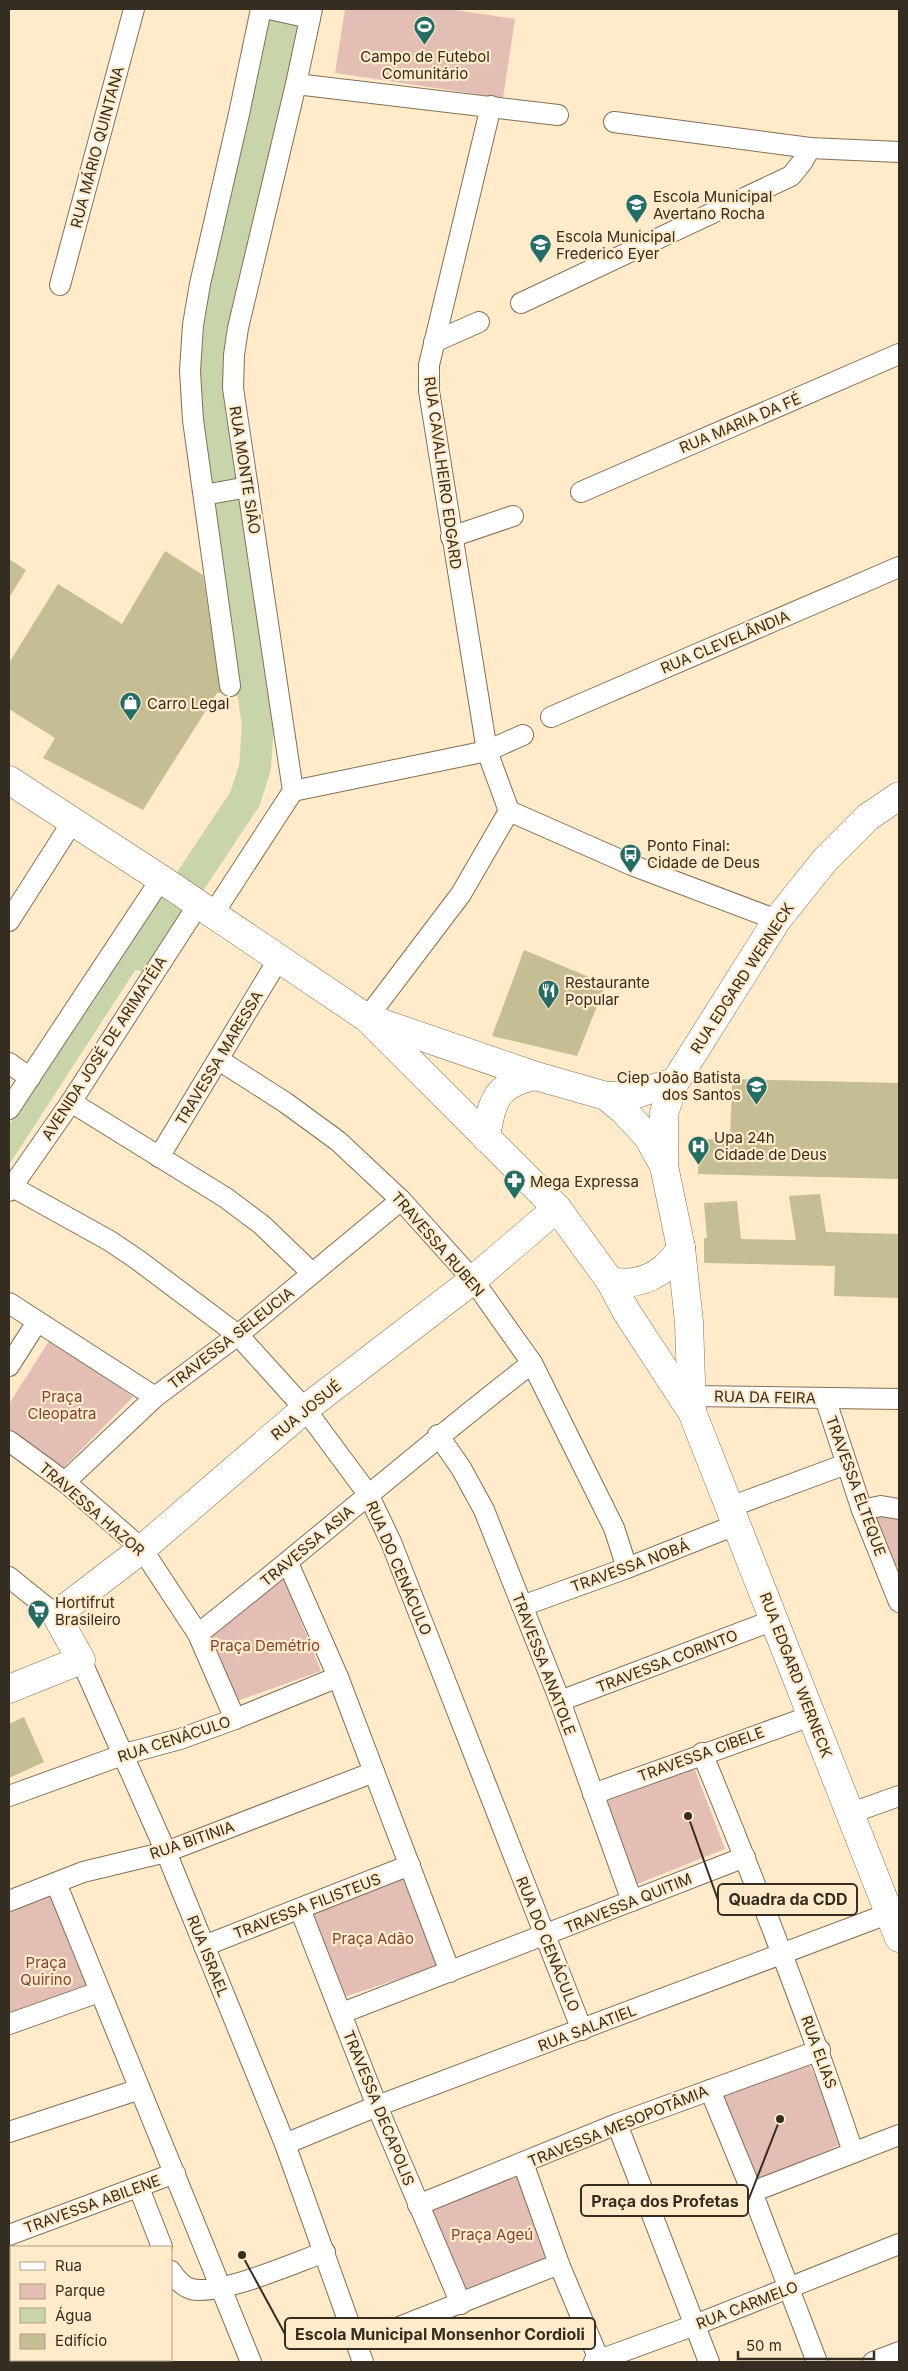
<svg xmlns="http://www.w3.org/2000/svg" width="908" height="2371" viewBox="0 0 908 2371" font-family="Inter,sans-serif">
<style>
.green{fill:#e3beb5}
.water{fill:#c8d5ab}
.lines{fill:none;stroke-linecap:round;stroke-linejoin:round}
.river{stroke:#c8d5ab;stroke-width:32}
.building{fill:#c5be93}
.street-casing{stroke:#827054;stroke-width:22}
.secondary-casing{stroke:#827054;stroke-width:29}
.street{stroke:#fff;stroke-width:20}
.secondary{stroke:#fff;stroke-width:28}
.labels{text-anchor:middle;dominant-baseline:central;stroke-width:4.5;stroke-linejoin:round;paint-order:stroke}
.poi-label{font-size:15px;fill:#352d21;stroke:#ffeaca;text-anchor:start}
.street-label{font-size:15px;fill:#352d21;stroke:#ffeaca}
.park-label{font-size:15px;fill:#814434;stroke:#ffeaca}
.leader{fill:none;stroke:#352d21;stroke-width:2}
.callout-dot{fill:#352d21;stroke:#ffeaca;stroke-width:2}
.callout{fill:#ffeaca;stroke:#352d21;stroke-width:2}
.callout-label{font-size:16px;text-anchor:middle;font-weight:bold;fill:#352d21}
</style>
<rect width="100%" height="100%" fill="#ffeaca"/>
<g class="green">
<polygon points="345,9 449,9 515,19 503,98 335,73"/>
<polygon points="51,1338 133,1397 61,1470 9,1433 9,1404"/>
<polygon points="873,1514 899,1516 899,1565 893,1568"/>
<polygon points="283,1577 321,1671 237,1701 211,1634"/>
<polygon points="693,1765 725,1849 632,1886 601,1796"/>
<polygon points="401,1875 438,1966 344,1997 312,1912"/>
<polygon points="54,1887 95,1993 9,2023 9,1904"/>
<polygon points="807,2058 844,2143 753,2184 716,2094"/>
<polygon points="519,2172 552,2262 465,2294 430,2206"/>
</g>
<polygon class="water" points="148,909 167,921 9,1165 9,1125"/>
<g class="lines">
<polyline class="river" points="141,955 245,799 255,767 258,725 213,419 211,372 221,313 285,9"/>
</g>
<g class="building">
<polygon points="165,551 203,575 221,693 217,693 143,810 43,758 55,738 9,709 9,663 58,584 122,624"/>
<polygon points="9,559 26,570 9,598"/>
<polygon points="524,950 606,984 577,1056 492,1036"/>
<polygon points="732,1079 899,1083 899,1179 698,1174 699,1139 730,1140"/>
<polygon points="820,1194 826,1232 899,1234 899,1298 834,1296 835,1266 704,1263 704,1238 707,1238 704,1203 737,1201 741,1239 796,1240 789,1196"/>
<polygon points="24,1717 44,1762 9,1778 9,1724"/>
</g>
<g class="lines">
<defs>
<g id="street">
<polyline points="269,9 310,18"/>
<polyline points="296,84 558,115"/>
<polyline points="491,106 429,365 429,391 487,751 509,811"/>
<polyline points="614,122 810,148 899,152"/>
<polyline points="60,285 134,9"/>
<polyline points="521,303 791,176 803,161 810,148"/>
<polyline points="434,342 479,322"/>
<polyline points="581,492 899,354"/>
<polyline points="204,495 248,487"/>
<polyline points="451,537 513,516"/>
<polyline points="230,686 193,420 190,371 193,325 200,284 239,114 261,9"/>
<polyline points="551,717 899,567"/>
<polyline points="293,791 487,751 523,735"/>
<polyline points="509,811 634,866 777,920"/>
<polyline points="213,914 293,791 233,388 234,355 238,328 296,84 312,9"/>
<polyline points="9,921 73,821"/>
<polyline points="367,1018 461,894 509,811"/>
<polyline points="219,1060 286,1103 338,1141 401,1200 473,1280 532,1363 614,1528 627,1568"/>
<polyline points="9,1063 30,1078"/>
<polyline points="71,1102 226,1198 262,1225 312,1273"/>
<polyline points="9,1109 161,879"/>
<polyline points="159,1157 278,960"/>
<polyline points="9,1185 110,1241 138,1260 238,1335 305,1409 368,1494 391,1542 582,2030"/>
<polyline points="9,1191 71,1102 198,905"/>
<polyline points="9,1303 155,1397"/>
<polyline points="9,1366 37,1322"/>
<polyline points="692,1396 899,1399"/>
<polyline points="825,1398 862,1510 899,1602"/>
<polyline points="438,1435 461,1468 484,1510 560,1701 632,1901"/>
<polyline points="9,1441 65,1482 142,1549 198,1634 235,1719"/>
<polyline points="65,1482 155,1397 238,1335 401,1200"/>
<polyline points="730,1507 846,1464"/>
<polyline points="862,1510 881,1506 899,1509"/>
<polyline points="288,1563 338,1677 450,1972"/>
<polyline points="9,1577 56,1615"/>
<polyline points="522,1606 627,1568 738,1524"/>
<path d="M198 1634C311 1545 418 1451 532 1363"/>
<polyline points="81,1660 166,1852 285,2144 363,2362"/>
<polyline points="560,1701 774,1620"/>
<path d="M702 1753C756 1884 808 2016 853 2152"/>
<polyline points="593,1794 811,1716"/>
<polyline points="9,1796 125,1754 180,1739 235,1719 338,1677"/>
<polyline points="851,1813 899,1796"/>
<polyline points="56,1883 251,2362"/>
<polyline points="9,1901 83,1872 166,1852 374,1772"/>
<polyline points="300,1909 377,2106 461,2304"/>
<polyline points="204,1946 410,1865"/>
<polyline points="342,2013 745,1857"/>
<polyline points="9,2024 99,1992"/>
<polyline points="710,2090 752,2192 817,2362"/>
<polyline points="617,2124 709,2362"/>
<polyline points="9,2132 140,2089"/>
<polyline points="285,2144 377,2106 890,1913"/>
<polyline points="523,2163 559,2264 600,2362"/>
<polyline points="139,2188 162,2247"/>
<polyline points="752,2192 899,2135"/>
<polyline points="418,2205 617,2124 820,2050"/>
<polyline points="9,2235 175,2173"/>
<path d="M171 2271C176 2279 182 2286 191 2289 220 2296 294 2263 325 2252"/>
<polyline points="9,2340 11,2347"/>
<polyline points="356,2344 559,2264"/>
<polyline points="594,2362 695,2325 899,2244"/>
<polyline points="873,2362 899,2352"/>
</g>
<g id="secondary">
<polyline points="9,780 161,879 367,1018 557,1208 610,1281 626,1311 692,1412 899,1938"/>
<polyline points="373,1020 536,1076 606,1096 624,1111 648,1137 664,1166 681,1248 689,1322 692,1411"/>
<polyline points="606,1096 632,1095 675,1082"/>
<path d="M486 1138C491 1101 497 1083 536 1076"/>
<polyline points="664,1162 664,1113 675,1082 777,920 825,860 868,817 899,796"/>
<path d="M610 1281C640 1287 665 1274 681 1248"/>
<polyline points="9,1689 81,1660 56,1615 142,1549 305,1409 473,1280 557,1208"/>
</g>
</defs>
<use href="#street" class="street-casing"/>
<use href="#secondary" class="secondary-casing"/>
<use href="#street" class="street"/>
<use href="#secondary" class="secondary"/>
</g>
<defs>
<symbol id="stadium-pin" viewBox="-11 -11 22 30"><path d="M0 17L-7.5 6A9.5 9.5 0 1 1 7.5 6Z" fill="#246d67" stroke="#ffeaca"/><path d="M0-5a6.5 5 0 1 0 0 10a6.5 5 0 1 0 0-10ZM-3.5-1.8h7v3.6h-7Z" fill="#fff"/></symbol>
<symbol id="school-pin" viewBox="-11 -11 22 30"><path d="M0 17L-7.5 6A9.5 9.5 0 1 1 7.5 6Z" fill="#246d67" stroke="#ffeaca"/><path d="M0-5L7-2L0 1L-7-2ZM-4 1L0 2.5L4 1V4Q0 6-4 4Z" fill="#fff"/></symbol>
<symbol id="shop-pin" viewBox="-11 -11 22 30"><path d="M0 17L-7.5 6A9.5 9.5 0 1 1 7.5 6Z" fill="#246d67" stroke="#ffeaca"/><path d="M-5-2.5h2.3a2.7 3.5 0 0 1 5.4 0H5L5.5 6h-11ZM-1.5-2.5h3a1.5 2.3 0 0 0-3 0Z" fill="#fff"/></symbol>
<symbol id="bus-pin" viewBox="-11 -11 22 30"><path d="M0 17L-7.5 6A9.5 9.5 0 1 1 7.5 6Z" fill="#246d67" stroke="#ffeaca"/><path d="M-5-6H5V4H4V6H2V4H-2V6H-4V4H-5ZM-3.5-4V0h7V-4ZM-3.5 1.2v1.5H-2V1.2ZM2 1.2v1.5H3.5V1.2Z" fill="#fff"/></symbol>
<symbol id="restaurant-pin" viewBox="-11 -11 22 30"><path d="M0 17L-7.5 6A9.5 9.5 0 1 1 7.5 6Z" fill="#246d67" stroke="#ffeaca"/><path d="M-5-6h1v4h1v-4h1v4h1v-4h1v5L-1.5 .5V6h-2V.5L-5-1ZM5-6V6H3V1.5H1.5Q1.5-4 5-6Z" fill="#fff"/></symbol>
<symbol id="hospital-pin" viewBox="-11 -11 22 30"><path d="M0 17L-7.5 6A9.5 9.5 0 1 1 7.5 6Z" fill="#246d67" stroke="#ffeaca"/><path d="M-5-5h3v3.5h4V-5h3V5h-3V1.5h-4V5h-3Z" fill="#fff"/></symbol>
<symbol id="pharmacy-pin" viewBox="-11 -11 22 30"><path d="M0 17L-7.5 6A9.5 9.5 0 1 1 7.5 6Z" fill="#246d67" stroke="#ffeaca"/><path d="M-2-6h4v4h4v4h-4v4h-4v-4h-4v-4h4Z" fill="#fff"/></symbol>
<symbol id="supermarket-pin" viewBox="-11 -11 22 30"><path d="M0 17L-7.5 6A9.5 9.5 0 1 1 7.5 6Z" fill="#246d67" stroke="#ffeaca"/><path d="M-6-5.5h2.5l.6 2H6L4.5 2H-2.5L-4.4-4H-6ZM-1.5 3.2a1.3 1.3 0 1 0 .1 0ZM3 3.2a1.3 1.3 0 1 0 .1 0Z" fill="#fff"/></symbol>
</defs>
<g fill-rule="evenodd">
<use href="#stadium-pin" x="412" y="14" width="25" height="34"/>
<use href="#school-pin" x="624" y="192" width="25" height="34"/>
<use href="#school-pin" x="528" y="232" width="25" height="34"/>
<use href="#shop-pin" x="118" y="690" width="25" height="34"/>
<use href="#bus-pin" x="618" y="842" width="25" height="34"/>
<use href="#restaurant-pin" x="536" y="978" width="25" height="34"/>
<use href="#school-pin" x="744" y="1074" width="25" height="34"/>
<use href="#hospital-pin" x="686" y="1134" width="25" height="34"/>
<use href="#pharmacy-pin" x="502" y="1168" width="25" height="34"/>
<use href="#supermarket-pin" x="26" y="1598" width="25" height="34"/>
</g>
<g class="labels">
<g class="poi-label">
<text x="425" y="56" text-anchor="middle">Campo de Futebol<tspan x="425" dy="17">Comunitário</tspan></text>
<text x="653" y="196">Escola Municipal<tspan x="653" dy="17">Avertano Rocha</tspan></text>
<text x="556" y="236">Escola Municipal<tspan x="556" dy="17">Frederico Eyer</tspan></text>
<text x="147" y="703">Carro Legal</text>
<text x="647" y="845">Ponto Final:<tspan x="647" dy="17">Cidade de Deus</tspan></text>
<text x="565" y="982">Restaurante<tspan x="565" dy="17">Popular</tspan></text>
<text x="741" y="1077" text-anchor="end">Ciep João Batista<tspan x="741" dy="17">dos Santos</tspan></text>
<text x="714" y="1137">Upa 24h<tspan x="714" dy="17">Cidade de Deus</tspan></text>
<text x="530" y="1181">Mega Expressa</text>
<text x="55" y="1602">Hortifrut<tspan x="55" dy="17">Brasileiro</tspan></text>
</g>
<g class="street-label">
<text transform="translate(97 147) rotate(-75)">RUA MÁRIO QUINTANA</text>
<text transform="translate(740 423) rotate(-23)">RUA MARIA DA FÉ</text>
<text transform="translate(245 470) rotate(81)">RUA MONTE SIÃO</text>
<text transform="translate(443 473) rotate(82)">RUA CAVALHEIRO EDGARD</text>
<text transform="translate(725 642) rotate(-23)">RUA CLEVELÂNDIA</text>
<text transform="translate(742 978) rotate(-57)">RUA EDGARD WERNECK</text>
<text transform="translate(104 1048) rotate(-57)">AVENIDA JOSÉ DE ARIMATÉIA</text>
<text transform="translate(219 1058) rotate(-59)">TRAVESSA MARESSA</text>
<text transform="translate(438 1244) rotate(49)">TRAVESSA RUBEN</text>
<text transform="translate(231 1338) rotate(-38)">TRAVESSA SELEUCIA</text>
<text transform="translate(765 1397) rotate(1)">RUA DA FEIRA</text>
<text transform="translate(306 1410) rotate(-39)">RUA JOSUÉ</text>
<text transform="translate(856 1486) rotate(70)">TRAVESSA ELTEQUE</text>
<text transform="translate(92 1509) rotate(41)">TRAVESSA HAZOR</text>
<text transform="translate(307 1546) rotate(-40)">TRAVESSA ASIA</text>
<text transform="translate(630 1566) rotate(-20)">TRAVESSA NOBÁ</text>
<text transform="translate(399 1568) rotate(67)">RUA DO CENÁCULO</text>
<text transform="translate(667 1661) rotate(-21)">TRAVESSA CORINTO</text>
<text transform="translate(544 1664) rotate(69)">TRAVESSA ANATOLE</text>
<text transform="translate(796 1675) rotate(69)">RUA EDGARD WERNECK</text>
<text transform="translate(174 1739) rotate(-18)">RUA CENÁCULO</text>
<text transform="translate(701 1754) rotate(-20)">TRAVESSA CIBELE</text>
<text transform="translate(192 1840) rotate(-19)">RUA BITINIA</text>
<text transform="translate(628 1903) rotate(-22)">TRAVESSA QUITIM</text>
<text transform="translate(307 1906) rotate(-21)">TRAVESSA FILISTEUS</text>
<text transform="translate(548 1944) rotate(68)">RUA DO CENÁCULO</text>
<text transform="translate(208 1956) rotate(68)">RUA ISRAEL</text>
<text transform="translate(587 2028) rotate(-21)">RUA SALATIEL</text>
<text transform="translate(819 2052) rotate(70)">RUA ELIAS</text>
<text transform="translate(379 2108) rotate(68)">TRAVESSA DECAPOLIS</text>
<text transform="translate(618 2126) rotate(-22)">TRAVESSA MESOPOTÂMIA</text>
<text transform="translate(92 2204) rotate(-20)">TRAVESSA ABILENE</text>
<text transform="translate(747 2305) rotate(-21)">RUA CARMELO</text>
</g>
<g class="park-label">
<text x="62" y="1396">Praça<tspan x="62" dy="17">Cleopatra</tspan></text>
<text x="265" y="1645">Praça Demétrio</text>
<text x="373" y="1938">Praça Adão</text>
<text x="46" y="1962">Praça<tspan x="46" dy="17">Quirino</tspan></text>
<text x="492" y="2234">Praça Ageú</text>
</g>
</g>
<path class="leader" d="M688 1816L718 1900M780 2119L748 2201M242 2255L285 2334"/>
<g class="callout-dot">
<circle cx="688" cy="1816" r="5"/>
<circle cx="780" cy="2119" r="5"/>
<circle cx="242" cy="2255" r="5"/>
</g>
<g class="callout">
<rect x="718" y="1884" width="139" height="31" rx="5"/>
<rect x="581" y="2185" width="167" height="31" rx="5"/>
<rect x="285" y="2318" width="310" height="31" rx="5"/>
</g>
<g class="callout-label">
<text x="788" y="1905">Quadra da CDD</text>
<text x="665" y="2207">Praça dos Profetas</text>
<text x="440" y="2340">Escola Municipal Monsenhor Cordioli</text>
</g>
<rect width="908" height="2371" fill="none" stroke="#352d21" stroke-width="20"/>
<rect x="10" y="2246" width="162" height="115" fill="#ffeaca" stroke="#ae9e86"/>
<rect x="20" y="2262" width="25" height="8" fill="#ffffff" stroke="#ae9e86"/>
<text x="55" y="2271" font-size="15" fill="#352d21">Rua</text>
<rect x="20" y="2284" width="25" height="15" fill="#e3beb5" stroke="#ae9e86"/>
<text x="55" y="2296" font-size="15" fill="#352d21">Parque</text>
<rect x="20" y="2308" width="25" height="15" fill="#c8d5ab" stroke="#ae9e86"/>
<text x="55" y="2321" font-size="15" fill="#352d21">Água</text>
<rect x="20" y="2334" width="25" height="15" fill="#c5be93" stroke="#ae9e86"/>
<text x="55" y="2346" font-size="15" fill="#352d21">Edifício</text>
<path d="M738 2351v8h136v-8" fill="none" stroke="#352d21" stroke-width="2.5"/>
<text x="746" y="2351" font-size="15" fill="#352d21" stroke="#ffeaca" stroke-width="4" paint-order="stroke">50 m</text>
</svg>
